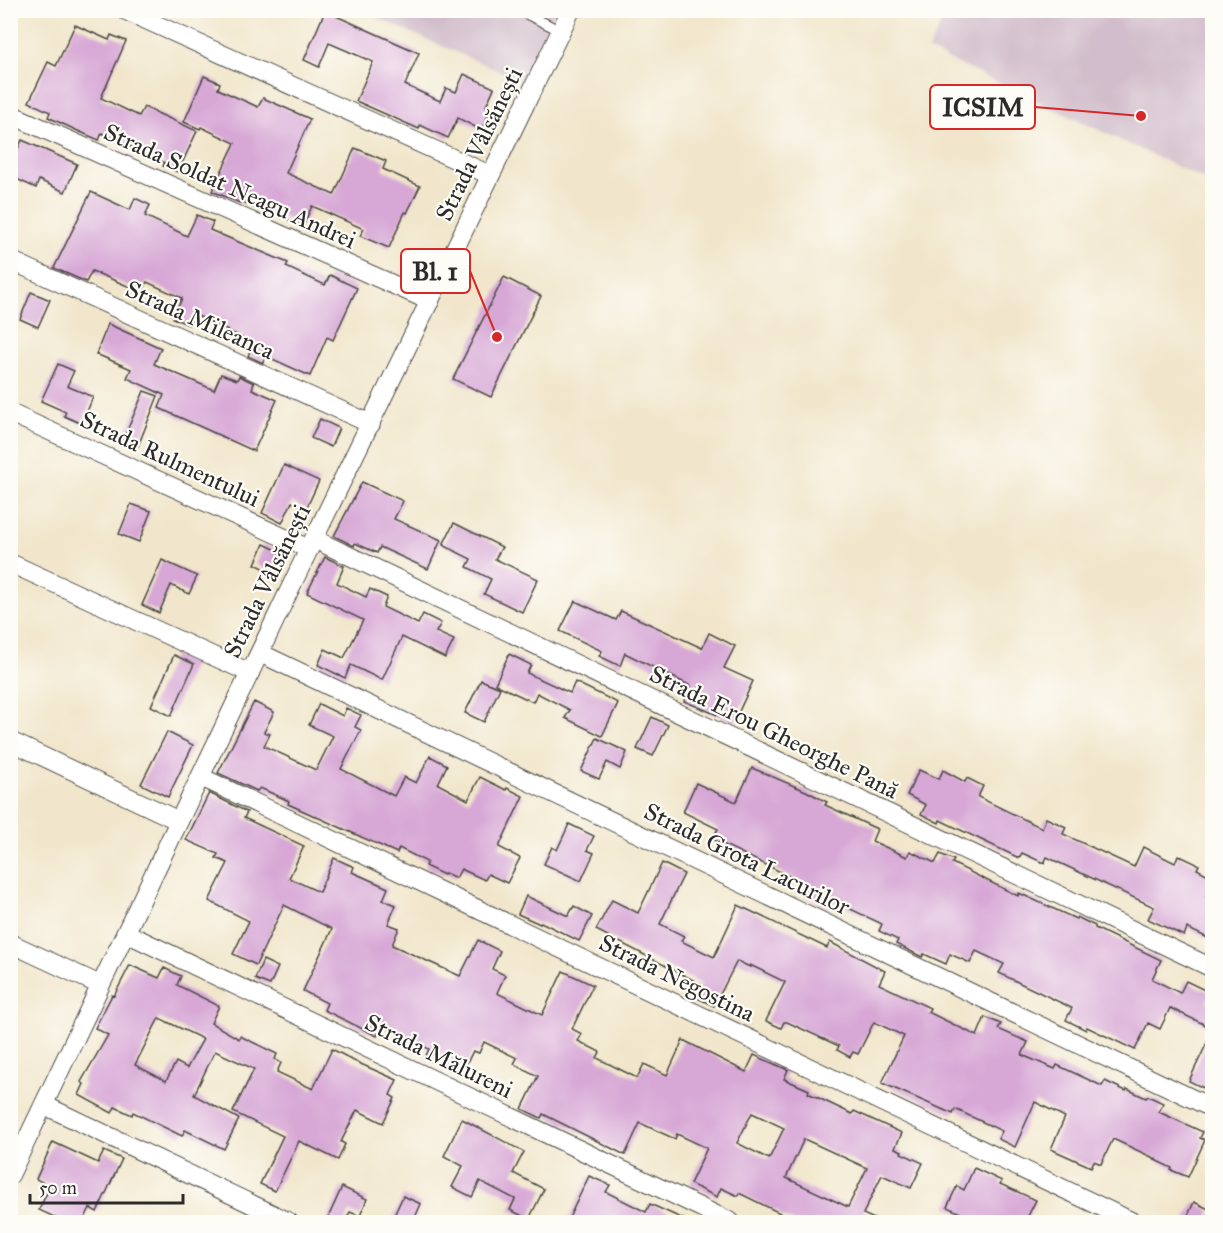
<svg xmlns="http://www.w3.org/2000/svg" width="1223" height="1233" viewBox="0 0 1223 1233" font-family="'IM FELL Great Primer',serif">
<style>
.industrial{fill:#d1bdcb}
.building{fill:#d7a7d6;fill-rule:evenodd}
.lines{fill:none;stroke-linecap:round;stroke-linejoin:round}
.service-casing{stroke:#494743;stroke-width:11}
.minor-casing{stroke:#494743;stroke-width:20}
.service{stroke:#fff;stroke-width:9}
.minor{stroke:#fff;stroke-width:18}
.labels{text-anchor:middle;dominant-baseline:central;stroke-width:4.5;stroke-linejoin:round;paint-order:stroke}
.street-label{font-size:24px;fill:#2b2b2b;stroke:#fdfcf7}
.leader{fill:none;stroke:#d62828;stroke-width:2}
.callout-dot{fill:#d62828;stroke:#fdfcf7;stroke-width:2}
.callout{fill:#fdfcf7;stroke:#d62828;stroke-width:2}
.callout-label{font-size:26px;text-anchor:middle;font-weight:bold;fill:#2b2b2b}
</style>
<rect width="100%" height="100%" fill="#fdfcf7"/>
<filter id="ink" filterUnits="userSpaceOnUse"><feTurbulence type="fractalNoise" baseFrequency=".0167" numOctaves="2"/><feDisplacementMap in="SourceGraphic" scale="12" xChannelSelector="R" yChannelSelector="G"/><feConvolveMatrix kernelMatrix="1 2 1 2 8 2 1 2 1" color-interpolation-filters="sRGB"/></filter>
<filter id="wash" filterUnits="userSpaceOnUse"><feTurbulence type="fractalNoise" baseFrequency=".008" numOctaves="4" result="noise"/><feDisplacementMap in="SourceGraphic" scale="24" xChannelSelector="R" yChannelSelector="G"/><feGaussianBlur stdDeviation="1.35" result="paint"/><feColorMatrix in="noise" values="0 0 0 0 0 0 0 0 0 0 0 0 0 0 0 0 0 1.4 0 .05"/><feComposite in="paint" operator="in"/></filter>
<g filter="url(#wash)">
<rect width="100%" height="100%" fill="#f1e6cb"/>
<g class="industrial">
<path d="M948,10L1212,11V183L928,50Z"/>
<path d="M362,11H555L520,80Z"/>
</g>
<g id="blocks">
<g class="building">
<path d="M325,11L419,53L405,85L440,101L446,88L456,92L464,74L494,88L486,106L491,109L481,130L458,118L448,138L420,125L419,129L356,101L373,62L329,43L319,67L304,60Z"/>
<path d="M75,25L109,40L111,35L126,41L101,98L139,116L144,107L197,131L178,172L163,166L165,163L102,133L99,140L78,131L48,117L50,112L29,102L48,62L56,66Z"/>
<path d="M204,76L220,83L218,89L258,107L263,98L310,119L286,173L334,195L355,148L386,161L383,169L420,186L407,213L405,212L389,248L360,236L364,229L312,206L303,226L261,207L260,210L241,201L240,203L212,191L235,143L201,127L200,129L184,122Z"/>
<path d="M22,140L77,164L65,192L39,180L36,188L10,176V166Z"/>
<path d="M91,192L130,210L135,198L150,205L145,216L187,236L197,215L213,222L210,230L288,263L286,267L325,285L330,275L357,288L333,340L327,337L310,376L266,356L263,363L248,356L253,343L194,314L189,325L173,318L182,298L147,282L142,292L92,271L86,282L54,268Z"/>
<path d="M504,277L541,296L491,397L453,379Z"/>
<path d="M31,292L50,300L38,327L20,319Z"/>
<path d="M108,324L161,348L154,364L214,390L221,374L237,380L239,376L254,383L252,389L277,400L254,451L159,408L164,395L127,378L131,369L96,354Z"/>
<path d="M58,364L74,371L67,386L93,397L82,424L64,416L66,412L41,401Z"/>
<path d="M144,391L158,396L138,446L123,440Z"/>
<path d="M320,419L339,428L331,447L311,438Z"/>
<path d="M284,465L319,481L306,509L292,502L282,523L262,513Z"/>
<path d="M362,482L403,501L394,519L441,540L428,569L380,547L377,553L355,543L354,546L334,536Z"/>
<path d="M131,504L151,511L139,542L119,534Z"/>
<path d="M454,523L502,547L495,559L538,579L522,612L484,594L491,579L467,567L471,559L443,545Z"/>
<path d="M264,544L283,553L274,573L255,564Z"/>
<path d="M325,557L344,566L337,583L366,597L370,589L387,597L383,607L418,624L423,614L441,623L436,632L454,640L445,658L402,637L382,680L351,665L345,678L318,665L325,649L344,658L363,620L307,593Z"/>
<path d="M162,560L197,576L189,594L171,585L159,613L142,605Z"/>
<path d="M575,601L616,620L621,611L702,648L709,633L735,646L724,668L753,681L734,722L684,701L691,686L625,653L620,666L599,656L602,651L560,631Z"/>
<path d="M509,654L531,665L527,673L570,693L575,682L618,703L602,736L565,718L570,710L537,693L533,702L495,684Z"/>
<path d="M174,655L194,664L171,716L151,706Z"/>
<path d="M481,680L500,688L484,722L465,713Z"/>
<path d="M254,702L274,712L264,732L270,734L264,746L316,770L333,736L309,725L319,704L343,716L346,708L361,715L355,727L361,730L341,769L394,796L404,777L416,783L430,756L447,765L438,784L468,800L480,777L506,790L507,788L523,796L499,847L520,858L507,883L488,874L485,880L461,869L456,878L445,873L444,875L425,866L427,862L399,848L397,853L288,804L289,801L260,788L257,791L218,773Z"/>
<path d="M652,717L668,725L653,756L637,749Z"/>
<path d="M167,732L193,745L168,797L141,784Z"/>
<path d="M597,738L627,752L620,769L607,762L599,779L581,771Z"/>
<path d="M752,768L806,791L827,802L825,805L877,829L872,841L907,857L910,851L935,863L940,854L954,860L952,863L1018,896L1019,893L1076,919L1077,917L1095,926V928L1161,960L1152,979L1180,993L1186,981L1211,993L1207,1001L1212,1003V1028L1170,1008L1160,1029L1148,1023L1135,1050L1087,1027L1086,1030L1066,1020L1072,1008L999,973L1004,964L976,951L970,963L950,954L946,964L924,954L922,957L896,944L898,940L879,931L882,924L832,900L829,907L804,895L808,885L712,839L718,829L683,812L696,783L736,802Z"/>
<path d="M919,770L939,779L943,770L965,782L967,778L983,786L978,797L1042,828L1046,818L1066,827L1063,834L1134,867L1143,847L1175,863L1178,855L1199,865L1197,869L1212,877V882L1206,897L1212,900V940L1187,928L1184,936L1148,919L1154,907L1047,857L1044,863L1022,853L1019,858L940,820L939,823L921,814L926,805L907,795Z"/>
<path d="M209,793L247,812L244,818L304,846L289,878L319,892L334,858L354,867L352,872L388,888L383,900L396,905L388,924L399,928L392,945L460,976L478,940L500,951L492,969L505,975L497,993L542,1015L563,971L593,985L572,1029L582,1034L578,1041L600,1052L597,1058L637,1078L644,1064L667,1075L683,1040L746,1072L754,1055L788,1070L784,1079L809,1090L808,1093L852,1114L854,1111L902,1133L895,1148L902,1151L901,1153L923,1163L911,1188L882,1175L863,1214L881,1222H794L779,1215L780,1213L739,1193L738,1196L721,1188L717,1197L690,1184L707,1148L677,1134L675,1139L640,1123L625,1155L543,1114L541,1118L522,1109L538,1076L514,1064L517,1058L484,1042L479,1053L473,1051L466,1065L464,1063L459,1073L425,1058L429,1049L382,1025L377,1036L324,1010L327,1003L303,991L332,929L284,905L256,965L233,954L249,921L209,901L228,863L216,858L218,854L186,840ZM752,1113L784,1128L769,1159L737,1143ZM804,1139L867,1168L848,1207L786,1178Z"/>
<path d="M569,824L594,836L587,850L594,853L581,881L544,864L552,847L557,850Z"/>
<path d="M662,863L684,874L660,924L684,936L681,941L714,957L738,905L827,948L830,942L885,971L879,984L930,1008L928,1012L977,1036L985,1017L1001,1024L998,1029L1028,1042L1022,1055L1055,1069L1057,1065L1102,1086L1105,1081L1126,1091L1127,1089L1146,1098L1148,1096L1163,1103L1159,1112L1203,1132L1200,1138L1205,1140L1188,1177L1171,1170L1172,1168L1155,1160L1156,1159L1113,1139L1101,1164L1094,1161L1091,1167L1051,1149L1065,1117L1035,1102L1015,1147L998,1139L1002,1131L955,1109L953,1114L882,1083L904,1036L874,1022L858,1054L853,1052L850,1057L837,1050L839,1046L787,1022H784L781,1028L766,1021L785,982L750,965V967L737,961L714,1006L695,997L701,984L596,930L612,900L638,913Z"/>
<path d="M526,896L568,916L574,906L592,916L579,941L541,922L540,924L518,914Z"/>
<path d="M263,960L278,967L270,985L255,979Z"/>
<path d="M130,965L159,978L164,968L181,976L177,985L219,1006L211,1023L239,1039L240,1036L277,1054L275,1059L281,1063L277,1072L313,1089L332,1049L347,1057V1058L397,1080L390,1095L395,1098L383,1123L357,1110L341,1142L345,1144L338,1160L299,1141L275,1191L260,1184L283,1136L233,1112L254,1069L215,1051L194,1095L239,1119L224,1149L185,1130L182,1136L133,1112L132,1115L115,1107L112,1113L79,1095L84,1084L81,1082L108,1035L95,1028L112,995L114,996ZM159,1018L203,1039L187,1068L176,1062L166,1081L135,1065Z"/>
<path d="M1212,1032V1092L1189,1081Z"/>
<path d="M462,1119L524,1152L513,1173L544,1189L529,1219L510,1210L515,1199L480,1181L472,1197L452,1187L463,1166L444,1156Z"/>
<path d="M53,1142L98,1163L104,1151L122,1159L97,1212L90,1208L83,1222H65L39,1210L50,1186L36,1179Z"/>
<path d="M974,1168L1002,1181L1000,1184L1036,1200L1025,1222H980L947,1207L957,1186L964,1190Z"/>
<path d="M589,1176L610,1185L606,1192L646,1212L650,1204L690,1222H567Z"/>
<path d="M342,1187L367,1199L360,1216L350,1212L345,1222H326Z"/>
<path d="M403,1196L421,1204L413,1222H391Z"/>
<path d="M1194,1202L1211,1210L1206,1222H1185Z"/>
</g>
</g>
</g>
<g filter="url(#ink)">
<use href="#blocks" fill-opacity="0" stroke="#494743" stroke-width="1.5"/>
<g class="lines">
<g class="service-casing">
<path id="service" d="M518,10L561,31"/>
</g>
<g class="minor-casing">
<g id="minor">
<path d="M124,10L490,175"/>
<path d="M10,114L430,301"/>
<path d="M10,260L371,424"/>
<path d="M10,413L309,549"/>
<path d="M314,539L1212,968"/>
<path d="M10,563L250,673"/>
<path d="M260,653L1212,1108"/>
<path d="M10,741L179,821"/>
<path d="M201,777L1133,1222"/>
<path d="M126,933L731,1222"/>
<path d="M10,943L100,985"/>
<path d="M44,1105L289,1222"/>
<path d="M10,1175L309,549L571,10"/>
</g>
</g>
<use href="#service" class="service"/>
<use href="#minor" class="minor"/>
</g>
</g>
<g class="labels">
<g class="street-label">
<text transform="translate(479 144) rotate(-64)">Strada Vâlsănești</text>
<text transform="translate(230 186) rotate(24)">Strada Soldat Neagu Andrei</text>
<text transform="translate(200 320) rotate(24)">Strada Mileanca</text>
<text transform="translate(170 459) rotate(25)">Strada Rulmentului</text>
<text transform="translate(267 581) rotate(-64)">Strada Vâlsănești</text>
<text transform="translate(774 732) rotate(26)">Strada Erou Gheorghe Pană</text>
<text transform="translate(747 859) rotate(26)">Strada Grota Lacurilor</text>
<text transform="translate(677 978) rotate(26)">Strada Negostina</text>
<text transform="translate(439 1056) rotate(26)">Strada Mălureni</text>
</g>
</g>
<path class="leader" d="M1141 116L1035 107M497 337L470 271"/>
<g class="callout-dot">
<circle cx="1141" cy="116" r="6"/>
<circle cx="497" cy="337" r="6"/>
</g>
<g class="callout">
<rect x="930" y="85" width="105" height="44" rx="6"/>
<rect x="401" y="249" width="69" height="44" rx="6"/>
</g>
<g class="callout-label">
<text x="983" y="116">ICSIM</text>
<text x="435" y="280">Bl. 1</text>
</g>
<rect width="1223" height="1233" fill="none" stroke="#fdfcf7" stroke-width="36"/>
<path d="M30 1194v9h153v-9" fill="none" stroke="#2b2b2b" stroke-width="3"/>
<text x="39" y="1194" font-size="18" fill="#2b2b2b" stroke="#fdfcf7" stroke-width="4.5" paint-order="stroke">50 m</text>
</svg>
